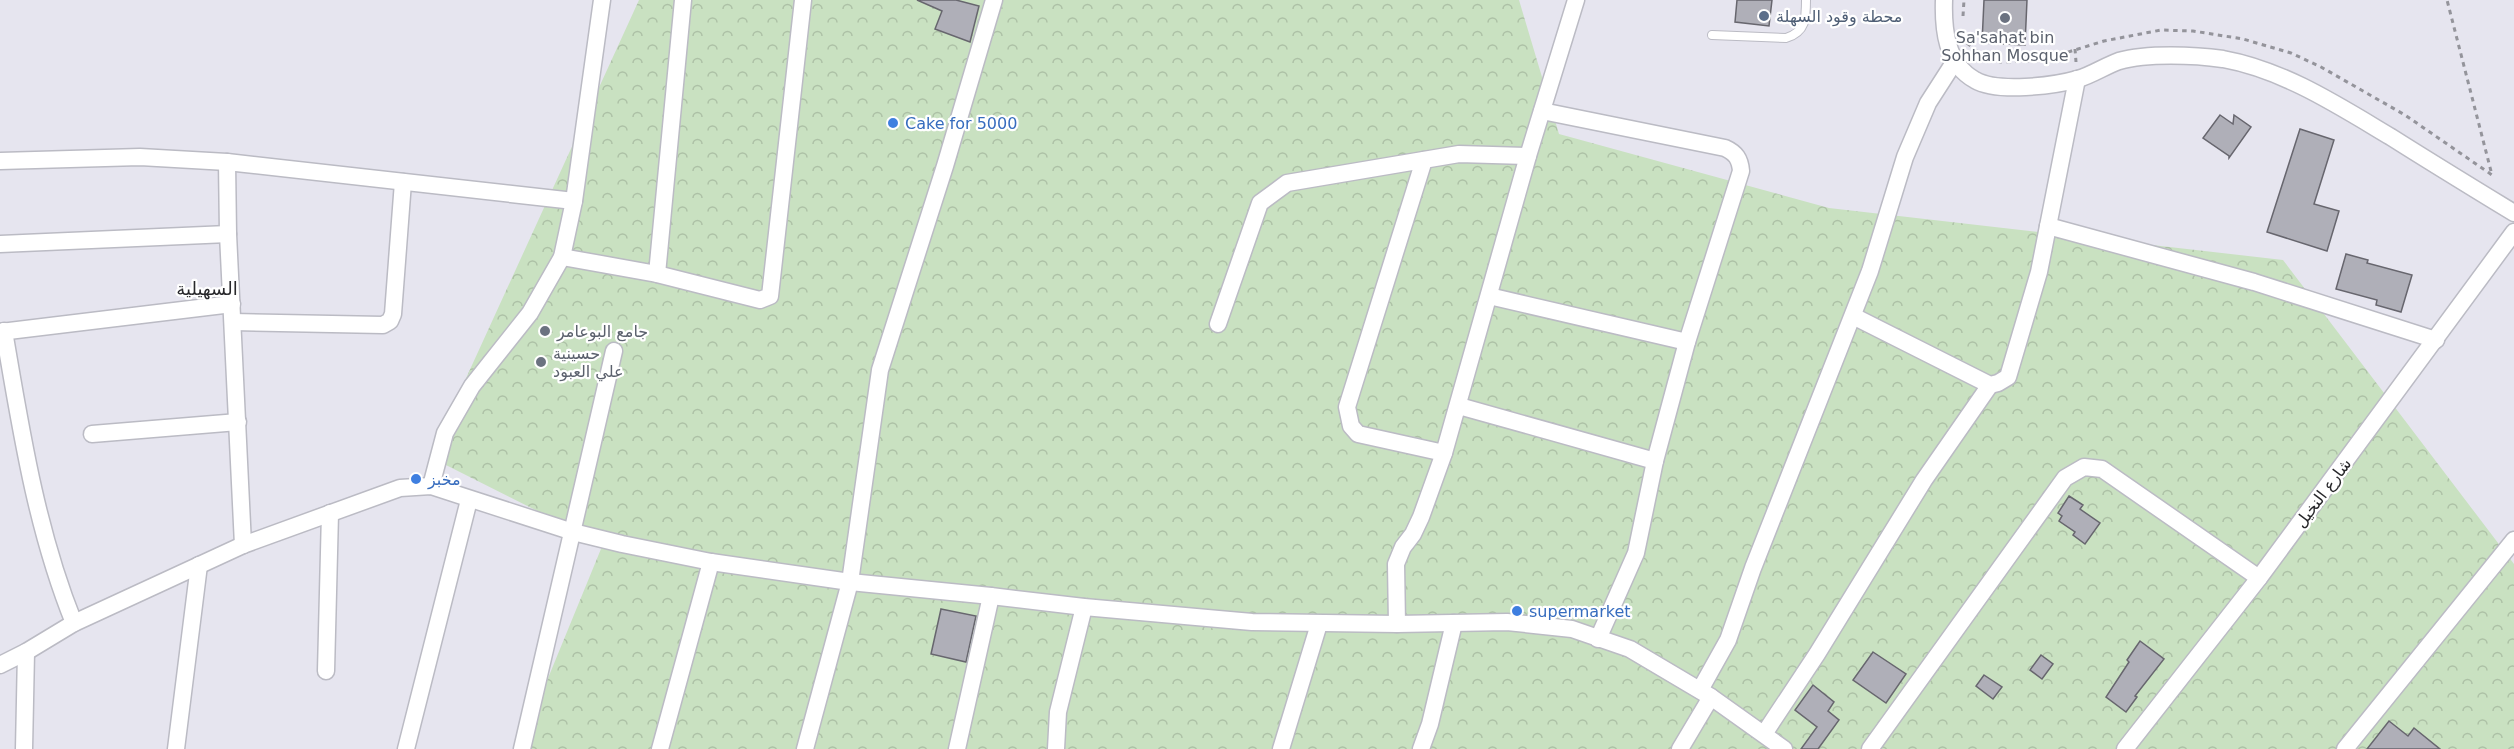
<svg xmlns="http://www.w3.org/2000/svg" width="2514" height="749" viewBox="0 0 2514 749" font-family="'DejaVu Sans',Cairo,sans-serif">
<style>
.forest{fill:url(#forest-crowns)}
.building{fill:#afafb8;stroke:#67666e;stroke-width:1.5}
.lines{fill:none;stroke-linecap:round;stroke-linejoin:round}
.lane-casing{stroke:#bbbbc4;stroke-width:10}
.street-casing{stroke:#bbbbc4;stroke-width:19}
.path{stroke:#94949b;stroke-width:3;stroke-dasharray:4.5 4.5;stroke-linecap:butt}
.lane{stroke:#fff;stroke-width:8}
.street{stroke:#fff;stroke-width:16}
.service-dot{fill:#5c6f8a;stroke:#fff;stroke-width:2}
.worship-dot{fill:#6b7280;stroke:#fff;stroke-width:2}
.shop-dot{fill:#3f7fe0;stroke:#fff;stroke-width:2}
.labels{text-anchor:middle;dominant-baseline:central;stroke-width:4.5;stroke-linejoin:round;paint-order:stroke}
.service-label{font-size:16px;fill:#4e5e75;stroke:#fff;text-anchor:start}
.worship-label{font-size:16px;fill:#5b616d;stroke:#fff;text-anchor:start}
.shop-label{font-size:16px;fill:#366cbe;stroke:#fff;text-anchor:start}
.street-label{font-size:16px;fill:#28282b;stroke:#fff}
.neighbourhood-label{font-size:18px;fill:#28282b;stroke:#fff}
</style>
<defs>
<pattern id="forest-crowns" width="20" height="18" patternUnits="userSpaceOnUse" patternTransform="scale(1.5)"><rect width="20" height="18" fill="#c9e1c1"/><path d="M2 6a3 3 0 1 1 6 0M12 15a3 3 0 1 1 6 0" fill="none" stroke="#adc1a6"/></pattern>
</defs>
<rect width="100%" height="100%" fill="#e6e5ef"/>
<path class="forest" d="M639,0H1519L1559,134L1829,208L2283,260L2514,564V749H519L603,544L430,457Z"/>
<g class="building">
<path d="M917,0H956L979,6L970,42L935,29L942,11Z"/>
<path d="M1737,0H1772L1769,26L1735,22Z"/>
<path d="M1984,0H2027L2025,45L1982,43Z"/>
<path d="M2220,115L2233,124L2234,115L2251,127L2229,158V156L2203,138Z"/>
<path d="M2300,129L2334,140L2314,204L2339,211L2327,251L2267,232Z"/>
<path d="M2346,254L2368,260L2367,263L2412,275L2401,312L2376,305L2377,300L2336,289Z"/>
<path d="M2069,496L2083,505L2080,509L2100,523L2085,544L2073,535L2075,532L2059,521L2062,516L2058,513Z"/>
<path d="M941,609L976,616L966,662L931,654Z"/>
<path d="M2140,641L2164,659L2135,696L2137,697L2126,712L2106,697L2129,662L2127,660Z"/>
<path d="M1873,652L1906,674L1886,703L1853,680Z"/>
<path d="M2041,655L2053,664L2042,679L2030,670Z"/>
<path d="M1984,675L2002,687L1993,699L1976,686Z"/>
<path d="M1813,685L1834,702L1828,711L1839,720L1818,749H1801L1817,727L1795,710Z"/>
<path d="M2389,721L2408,736L2414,728L2440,749H2367Z"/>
</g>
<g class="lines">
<g class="lane-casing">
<path id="lane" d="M1712,35L1786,38C1806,32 1806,18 1806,0"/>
</g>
<g class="street-casing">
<g id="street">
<path d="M1944,0C1943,29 1946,64 1975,80C1997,93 2053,86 2078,79C2092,75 2105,66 2119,61C2147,53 2195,55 2223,59C2284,70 2339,106 2391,137C2432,163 2473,188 2514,213"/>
<path d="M1542,111L1725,148C1736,153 1740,159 1741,171L1687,342L1655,461L1636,553L1598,639"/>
<path d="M1424,160L1347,407L1351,426L1358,434L1444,453"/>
<path d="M0,161L140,157L227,162L574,201"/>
<path d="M227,162L228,234L243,545"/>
<path d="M2048,226L2254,282L2436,340"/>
<path d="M0,244L228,234"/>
<path d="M562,257L657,274L760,300L770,296L803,0"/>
<path d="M657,274L683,0"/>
<path d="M1489,296L1687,342"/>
<path d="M1853,316L1990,385L1998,383L2008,377L2039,272L2077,79"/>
<path d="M233,322L383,325L390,321L393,314L403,182"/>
<path d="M1218,324L1260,203L1287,183L1459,154L1528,156"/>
<path d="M4,331C21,430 36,529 74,623"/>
<path d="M0,332L232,304"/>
<path d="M1459,406L1655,461"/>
<path d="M92,434L238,422"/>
<path d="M431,486L445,433L472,386L530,313L562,257L574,201L602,0"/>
<path d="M1397,624L1396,564L1403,547L1413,534L1421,517L1444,453L1528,156L1576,0"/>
<path d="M0,665L26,652L74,623L243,545L400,488L431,486L573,532L622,544L711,562L850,582L991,596L1084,607L1252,622L1397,624L1507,622L1572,629L1630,649L1711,697L1784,749"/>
<path d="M326,671L330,513"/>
<path d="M1700,690L1728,640L1753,568L1870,271L1905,157L1928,103L1955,61"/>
<path d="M1764,734L1817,654L1924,480L1990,385"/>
<path d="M24,749L26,652"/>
<path d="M176,749L199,565"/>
<path d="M406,749L469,500"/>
<path d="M522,749L614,351"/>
<path d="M660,749L711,562"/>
<path d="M805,749L850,582L880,370L945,166L994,0"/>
<path d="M957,749L991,596"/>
<path d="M1056,749L1058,712L1084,607"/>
<path d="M1281,749L1319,624"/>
<path d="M1421,749L1430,724L1454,623"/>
<path d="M1680,749L1711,697"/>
<path d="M1870,749L2065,478L2084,467L2102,469L2259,578"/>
<path d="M2125,749L2259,578L2514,232"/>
<path d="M2345,749L2514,540"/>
</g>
</g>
<g class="path">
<path d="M1963,16L1964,0"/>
<path d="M1967,43L1984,57L2000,62L2039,61L2104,41L2161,30L2193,31L2243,39L2291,53L2321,67L2405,115L2492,175L2447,0"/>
<path d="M2075,49L2076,62"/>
</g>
<use href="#lane" class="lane"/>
<use href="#street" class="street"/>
</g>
<circle class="service-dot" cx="1764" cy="16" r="6"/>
<g class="worship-dot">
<circle cx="2005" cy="18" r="6"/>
<circle cx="545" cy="331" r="6"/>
<circle cx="541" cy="362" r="6"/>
</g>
<g class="shop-dot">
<circle cx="893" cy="123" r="6"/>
<circle cx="416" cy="479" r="6"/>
<circle cx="1517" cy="611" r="6"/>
</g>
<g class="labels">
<g class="service-label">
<text x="1776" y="16">محطة وقود السهلة</text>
</g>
<g class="worship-label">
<text x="2005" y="37" text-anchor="middle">Sa'sahat bin<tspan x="2005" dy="18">Sohhan Mosque</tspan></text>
<text x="557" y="331">جامع البوعامر</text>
<text x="553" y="353">حسينية<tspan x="553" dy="18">علي العبود</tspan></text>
</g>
<g class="shop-label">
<text x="905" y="123">Cake for 5000</text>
<text x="428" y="479">مخبز</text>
<text x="1529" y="611">supermarket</text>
</g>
<g class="street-label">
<text transform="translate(2323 493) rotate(-53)">شارع النخيل</text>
</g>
<g class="neighbourhood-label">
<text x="207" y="288">السهيلية</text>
</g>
</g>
</svg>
